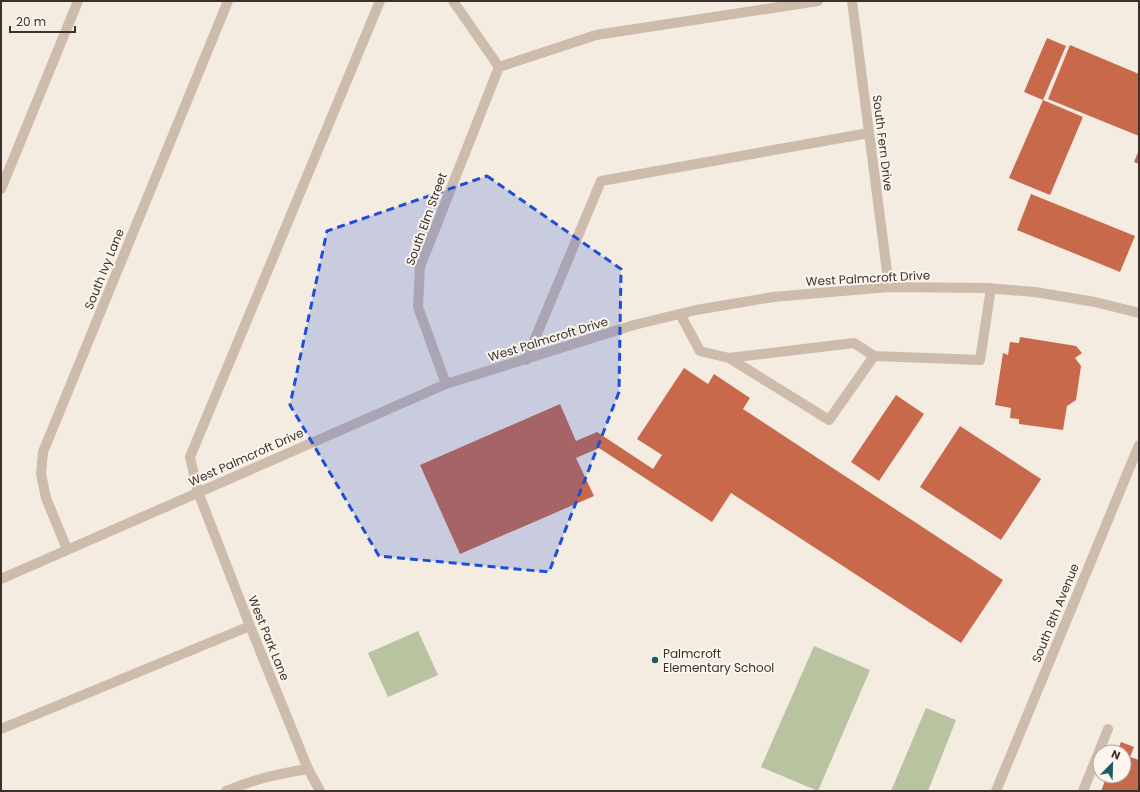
<svg xmlns="http://www.w3.org/2000/svg" width="1140" height="792" viewBox="0 0 1140 792" font-family="Poppins,sans-serif">
<style>
.green{fill:#b8c4a0}
.building{fill:#c8694b}
.lines{fill:none;stroke-linecap:round;stroke-linejoin:round}
.service{stroke:#cdbbac;stroke-width:10}
.minor{stroke:#cdbbac;stroke-width:10}
.tertiary{stroke:#cdbbac;stroke-width:10}
.marked{fill:#1d4ed8;fill-opacity:0.2;stroke:#1d4ed8;stroke-width:3;stroke-dasharray:8 5;stroke-linejoin:round}
.poi-dot{fill:#1f5a5e;stroke:#fbf5ee;stroke-width:1.5}
.labels{text-anchor:middle;dominant-baseline:central;stroke-width:4;stroke-linejoin:round;paint-order:stroke}
.street-label{font-size:12px;fill:#3b302b;stroke:#fbf5ee}
.poi-label{font-size:12px;fill:#3b302b;stroke:#fbf5ee;text-anchor:start}
</style>
<rect width="100%" height="100%" fill="#f4ebe1"/>
<g class="green">
<path d="M418,631L438,675L388,697L368,653Z"/>
<path d="M814,646L870,670L818,791L761,767Z"/>
<path d="M926,708L956,720L928,791H891Z"/>
</g>
<g class="building">
<path d="M1047,38L1066,46L1043,100L1083,117L1050,195L1009,178L1043,100L1024,92Z"/>
<path d="M1070,45L1139,74V136L1048,99Z"/>
<path d="M1139,150V164L1134,162Z"/>
<path d="M1031,194L1135,236L1120,272L1017,230Z"/>
<path d="M1020,337L1076,346L1082,353L1075,358L1081,366L1076,400L1067,406L1063,430L1019,424V419L1010,418L1011,408L995,405L1003,353L1008,355L1010,342L1019,343Z"/>
<path d="M684,368L708,384L714,374L750,398L743,409L1003,580L961,643L731,493L712,522L599,448L576,458L594,496L460,554L420,465L560,404L576,441L597,432L653,469L662,455L637,439Z"/>
<path d="M896,395L924,414L879,481L851,462Z"/>
<path d="M960,426L1041,479L1001,540L920,487Z"/>
<path d="M1121,742L1134,747L1130,757L1139,760V791H1101L1107,776H1124V752H1117Z"/>
</g>
<g class="lines">
<g class="service">
<path d="M1,189L78,1"/>
<path d="M680,314L700,351L729,358L854,343L874,356L980,360L991,288"/>
<path d="M729,358L829,420L874,356"/>
<path d="M526,360L601,181L869,133"/>
<path d="M198,492L190,457L380,1"/>
<path d="M1,729L250,626"/>
<path d="M1083,791L1108,729"/>
</g>
<g class="minor">
<path d="M453,1L499,67"/>
<path d="M852,1L889,287"/>
<path d="M499,67L596,35L818,1"/>
<path d="M446,384L418,307L420,267L499,67"/>
<path d="M198,492L250,626L308,769L320,791"/>
<path d="M67,549L46,498L41,474L43,452L228,1"/>
<path d="M226,791C255,779 277,774 308,769"/>
</g>
<g class="tertiary">
<path d="M1,579L446,384L634,325L696,310L773,297L889,287L985,288L1035,292L1095,302L1139,313"/>
<path d="M996,791L1139,445"/>
</g>
</g>
<path class="marked" d="M487,176L621,269L619,392L549,572L379,556L290,405L327,231Z"/>
<circle class="poi-dot" cx="655" cy="660" r="4"/>
<g class="labels">
<g class="street-label">
<text transform="translate(883 143) rotate(83)">South Fern Drive</text>
<text transform="translate(426 219) rotate(-70)">South Elm Street</text>
<text transform="translate(104 269) rotate(-68)">South Ivy Lane</text>
<text transform="translate(868 278) rotate(-3)">West Palmcroft Drive</text>
<text transform="translate(548 339) rotate(-17)">West Palmcroft Drive</text>
<text transform="translate(246 457) rotate(-24)">West Palmcroft Drive</text>
<text transform="translate(1055 613) rotate(-68)">South 8th Avenue</text>
<text transform="translate(269 638) rotate(68)">West Park Lane</text>
</g>
<g class="poi-label">
<text x="663" y="653">Palmcroft<tspan x="663" dy="14">Elementary School</tspan></text>
</g>
</g>
<rect width="1140" height="792" fill="none" stroke="#3b302b" stroke-width="4"/>
<g transform="translate(1112 764) rotate(23)"><circle r="19" fill="#fbf5ee" stroke="#aea6a0"/>
<path d="M0-3L7 15L0 10L-7 15Z" fill="#1f5a5e"/>
<text y="-6" font-size="11" font-weight="bold" text-anchor="middle" fill="#3b302b">N</text>
</g>
<path d="M10 26v6h65v-6" fill="none" stroke="#3b302b" stroke-width="2"/>
<text x="16" y="26" font-size="12" fill="#3b302b" stroke="#fbf5ee" stroke-width="3" paint-order="stroke">20 m</text>
</svg>
